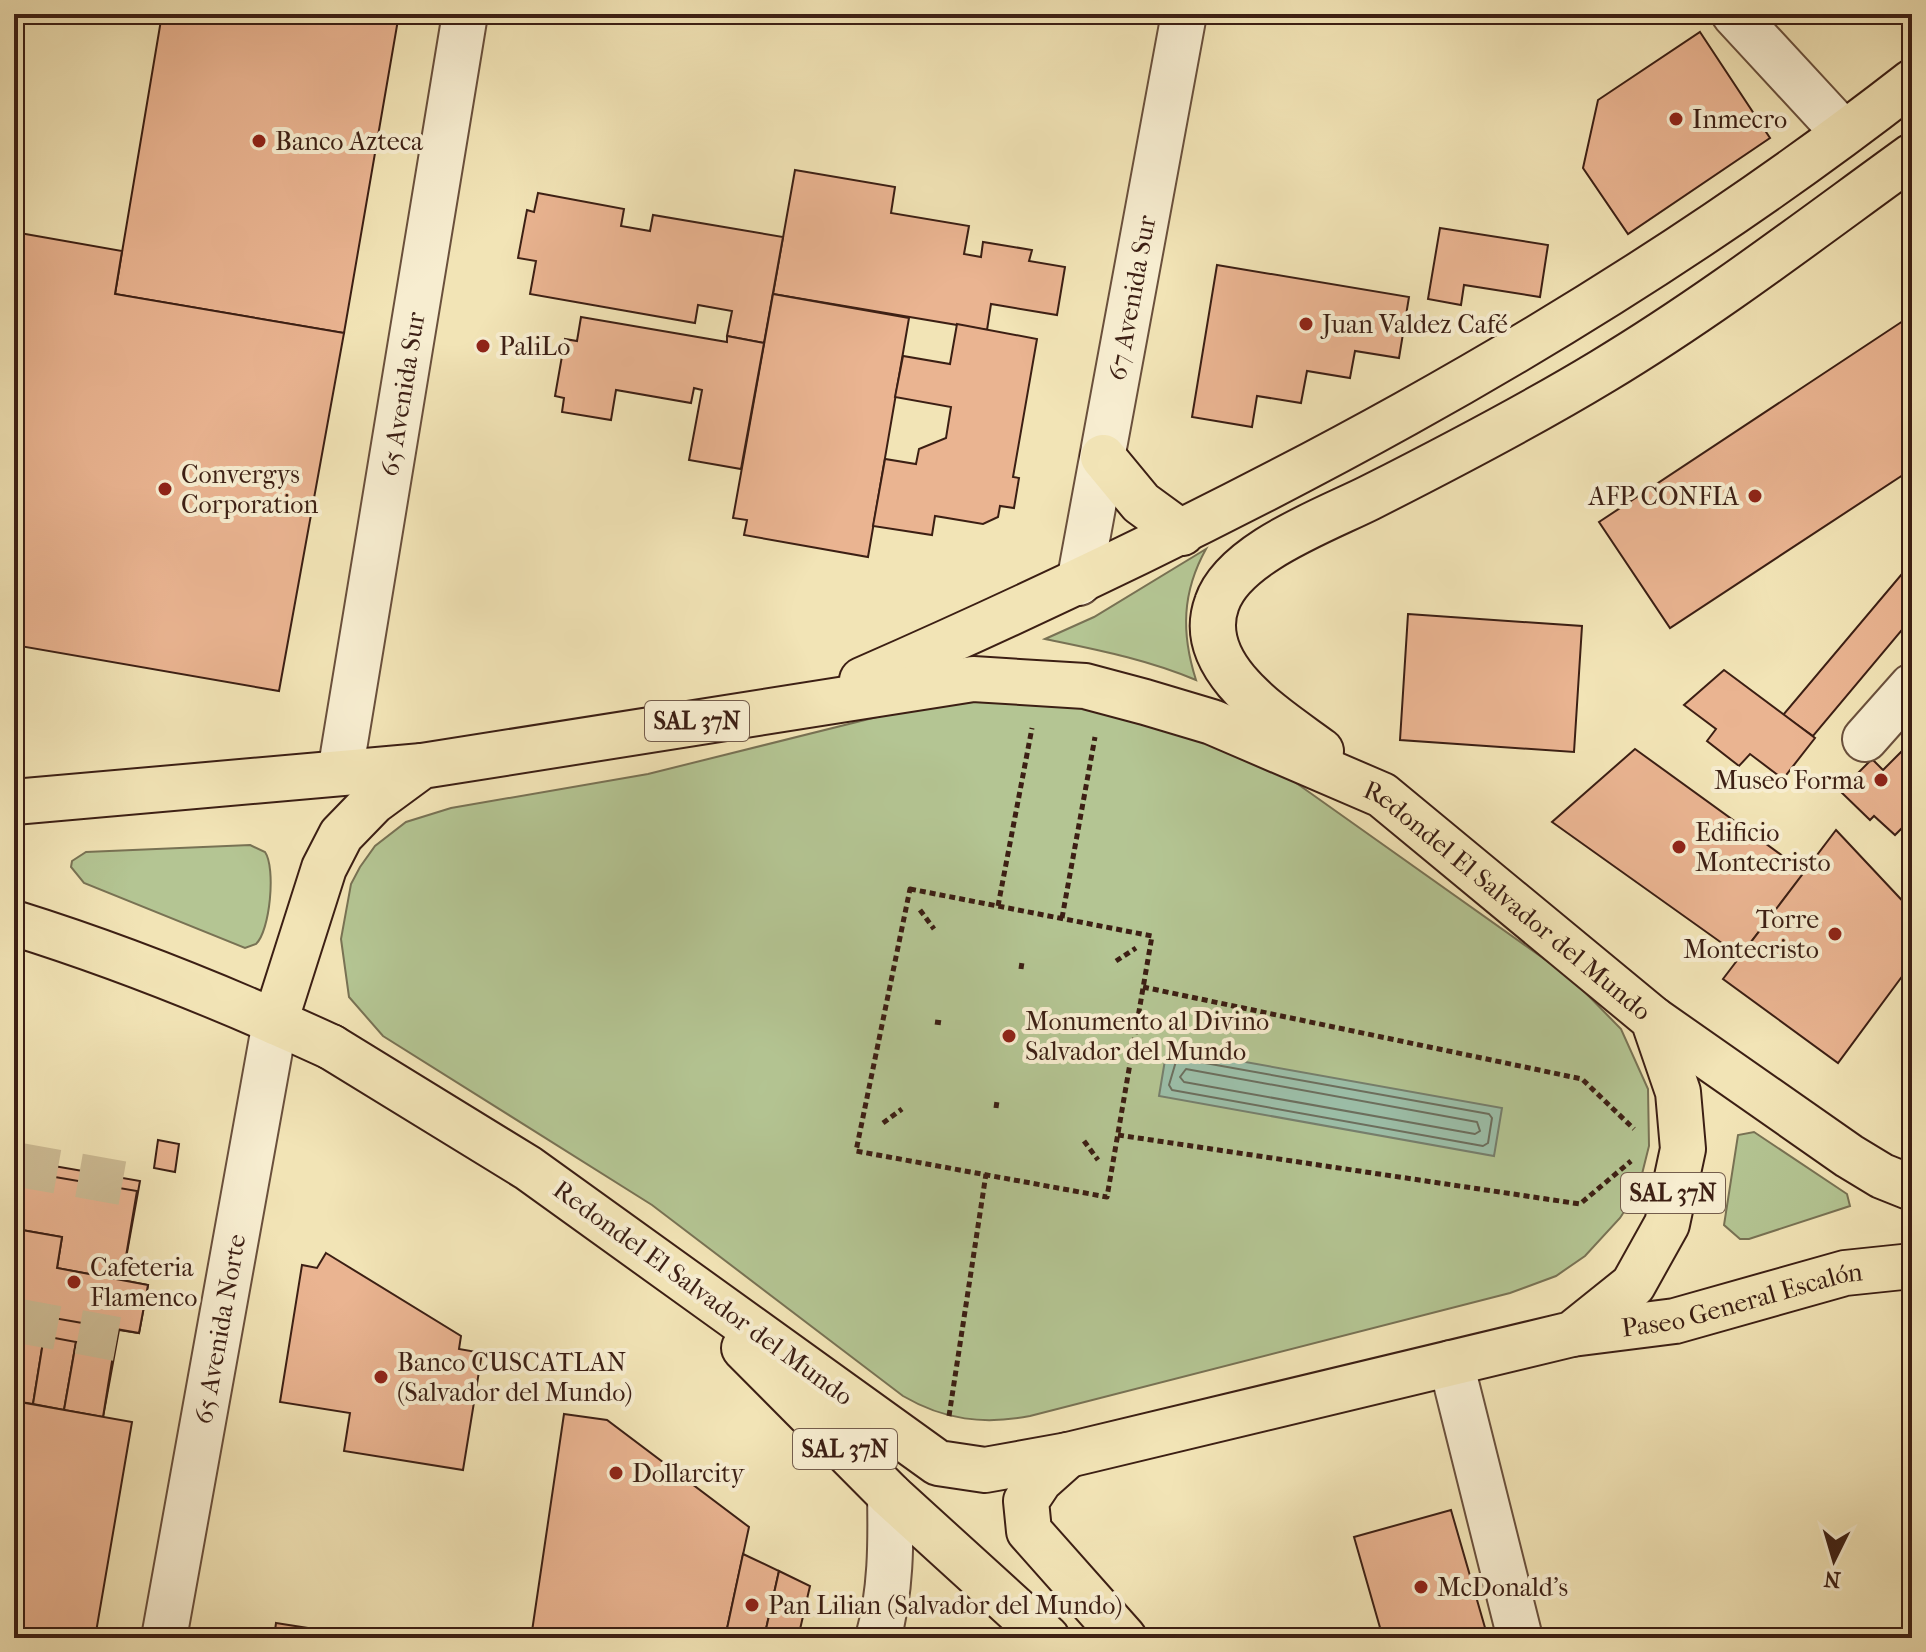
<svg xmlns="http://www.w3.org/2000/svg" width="1926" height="1652" viewBox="0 0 1926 1652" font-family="'IM FELL French Canon',serif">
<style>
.green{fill:#b4c593;stroke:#787254;stroke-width:2}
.water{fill:#9cbfa9;stroke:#767f6d;stroke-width:2}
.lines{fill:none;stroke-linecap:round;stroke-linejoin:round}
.shore{stroke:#6c6f5e;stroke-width:2}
.building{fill:#eab491;stroke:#3c1f14;stroke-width:2}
.minor-tunnel{stroke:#cebd96;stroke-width:44;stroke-dasharray:44 22;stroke-linecap:butt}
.minor-casing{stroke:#6a503c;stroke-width:48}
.major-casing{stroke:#3c1f14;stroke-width:48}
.highway-casing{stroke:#3c1f14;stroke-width:48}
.path{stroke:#3c1f14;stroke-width:5;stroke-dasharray:6 4;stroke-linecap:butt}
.minor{stroke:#f7edd0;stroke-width:44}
.major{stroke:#f2e4b6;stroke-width:44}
.highway{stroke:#f2e4b6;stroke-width:44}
.poi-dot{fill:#8f2418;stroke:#f7edd0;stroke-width:3}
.labels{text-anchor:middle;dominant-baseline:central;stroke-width:8;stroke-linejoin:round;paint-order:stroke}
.shield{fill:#f7edd0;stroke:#745d4c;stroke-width:2}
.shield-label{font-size:24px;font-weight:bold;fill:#3c1f14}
.poi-label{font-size:26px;fill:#3c1f14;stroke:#f7edd0;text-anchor:start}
.street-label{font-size:26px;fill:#3c1f14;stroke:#f7edd0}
</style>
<rect width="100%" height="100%" fill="#f2e4b6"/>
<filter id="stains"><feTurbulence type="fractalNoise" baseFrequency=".0025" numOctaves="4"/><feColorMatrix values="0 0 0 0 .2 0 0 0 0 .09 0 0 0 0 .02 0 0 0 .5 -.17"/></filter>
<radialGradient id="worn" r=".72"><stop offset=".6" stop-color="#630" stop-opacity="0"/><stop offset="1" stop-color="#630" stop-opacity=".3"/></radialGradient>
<g class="green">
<path d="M1206,549C1182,592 1181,633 1196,680C1146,659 1098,650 1045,639L1094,617Z"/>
<path d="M1025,696L1178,723L1292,780L1571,978L1621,1029L1648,1089L1649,1146L1638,1190L1620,1218L1585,1256L1556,1276L1510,1293L1030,1416C984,1425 944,1420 903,1396L652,1205L383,1036L349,997L341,939L351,884L360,867L375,846L406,822L451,808L648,774L937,702Z"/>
<path d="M250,845L265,852C276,868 270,931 256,944L245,948L84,883L71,867L72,861L86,852Z"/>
<path d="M1754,1132L1847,1194L1850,1206L1749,1239H1740L1724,1225L1738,1135Z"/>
</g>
<path class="water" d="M1167,1048L1502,1108L1494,1156L1159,1096Z"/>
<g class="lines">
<g class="shore">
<path d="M1177,1058L1489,1114L1492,1118L1488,1143L1483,1146L1172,1090L1169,1085Z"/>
<path d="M1186,1069L1477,1122L1480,1131L1475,1134L1184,1082L1180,1077Z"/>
</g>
</g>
<g class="building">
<path d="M162,14H399L344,333L115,294Z"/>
<path d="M1700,32L1770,138L1628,234L1583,168L1598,100Z"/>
<path d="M795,170L895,187L891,213L969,226L964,254L981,257L983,242L1032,250L1029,261L1065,267L1057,315L991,304L987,330L773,294Z"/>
<path d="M538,193L624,209L621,226L650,231L653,215L783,237L764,343L727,336L732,311L698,305L695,323L530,294L536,261L518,258L527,210L534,212Z"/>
<path d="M1440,228L1548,245L1540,297L1464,285L1461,305L1428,299Z"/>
<path d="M14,232L122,251L115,294L344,333L279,691L14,645Z"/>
<path d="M1217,265L1409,297L1399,358L1355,351L1350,378L1307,371L1301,403L1257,396L1252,427L1192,417Z"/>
<path d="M773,294L909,318L868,557L744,535L747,520L733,518Z"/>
<path d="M1912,315V469L1670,628L1599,522Z"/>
<path d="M581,317L727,342V336L764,343L741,469L689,460L702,390L694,388L691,403L616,390L611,420L562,412L564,398L555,396L565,339L577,341Z"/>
<path d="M957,324L1037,339L1013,477L1019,478L1014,508L1000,506L998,517L983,524L935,516L932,535L873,526L885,459L916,464L919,449L946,438L951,407L895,397L903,356L950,364Z"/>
<path d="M1912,562V618L1813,736L1783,715Z"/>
<path d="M1408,614L1582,626L1574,752L1400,740Z"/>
<path d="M1724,670L1815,738L1783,779L1750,754L1739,766L1707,741L1716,729L1684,705Z"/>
<path d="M1912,741V818L1895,835L1874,816L1870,820L1840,791L1872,759L1883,770Z"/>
<path d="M1635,749L1805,872L1740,956L1552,822Z"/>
<path d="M1836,830L1912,911V963L1838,1063L1723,979Z"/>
<path d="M158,1140L179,1144L175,1172L154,1168Z"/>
<path d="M14,1159L140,1181L122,1280L148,1285L139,1333L119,1330L103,1417L14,1401Z"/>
<path d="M14,1170L137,1191L122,1280L57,1268L62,1237L16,1229L14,1238Z"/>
<path d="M16,1229L62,1237L57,1268L148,1285L139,1333L14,1311Z"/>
<path d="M326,1253L461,1336L459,1349L482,1353L463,1470L344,1451L350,1413L280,1402L302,1265L317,1268Z"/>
<path d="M14,1331L44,1336L33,1404L14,1401Z"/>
<path d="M44,1336L76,1342L64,1410L33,1404Z"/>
<path d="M76,1342L114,1349L103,1417L64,1410Z"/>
<path d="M14,1401L132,1422L95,1638H14Z"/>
<path d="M564,1414L607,1420L749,1527L725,1638H531Z"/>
<path d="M1451,1510L1488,1638H1383L1354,1537Z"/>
<path d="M743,1554L779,1571L764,1638H725Z"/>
<path d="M779,1571L810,1586L798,1638H764Z"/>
<path d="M276,1623L372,1638H274Z"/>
</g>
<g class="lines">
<g class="minor-tunnel">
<path d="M14,1164L139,1186"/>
<path d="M14,1320L117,1339"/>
</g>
<g class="minor-casing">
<g id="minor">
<path d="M1734,14L1843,132"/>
<path id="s1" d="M1079,583L1184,14"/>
<path d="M1865,739L1912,686"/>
<path id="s2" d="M340,773L465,14"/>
<path d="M1451,1363L1520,1638"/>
<path id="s3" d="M164,1638L275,1022"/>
<path d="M878,1638C891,1592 891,1543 890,1495"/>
</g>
</g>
<g class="major-casing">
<g id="major">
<path d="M14,802L422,766"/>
<path d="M14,923C123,957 227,999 331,1047"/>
<path d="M1653,1019L1849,1156L1882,1176L1912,1188"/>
<path id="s4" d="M1572,1334L1675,1321L1845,1273L1912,1266"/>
</g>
</g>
<g class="highway-casing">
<g id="highway">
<path d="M1103,457L1141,503L1182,533"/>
<path d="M862,680C1231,518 1593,331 1912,82"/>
<path d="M1321,751C1278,719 1193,668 1217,603C1234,553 1325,520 1369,498C1448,458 1527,417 1603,371C1711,306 1811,229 1912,156"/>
<path id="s5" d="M275,1022L324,868L341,835L373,802L422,766L973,679L1085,686L1145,702L1212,722L1382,795L1653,1019L1678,1092L1683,1149L1667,1224L1633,1285L1572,1334L1068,1455L985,1470L938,1463L528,1168L331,1047"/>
<path d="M744,1348L890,1495L1047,1638"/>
<path d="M1068,1455L1040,1480L1026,1501L1029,1531L1124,1638"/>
</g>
</g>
<g class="path">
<path d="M910,889L1152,936L1107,1197L856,1151Z"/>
<path d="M998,906L1032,728"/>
<path d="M920,910L934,929"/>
<path d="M1062,918L1095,737"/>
<path d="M1116,961L1136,948"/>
<path d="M1021,969L1022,962"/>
<path d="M1143,987L1582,1079L1634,1129"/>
<path d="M935,1022L942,1023"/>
<path d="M1076,1047L1084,1048"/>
<path d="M996,1108L997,1101"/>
<path d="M883,1123L902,1109"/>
<path d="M1118,1135L1580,1204L1631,1161"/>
<path d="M1084,1141L1098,1160"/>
<path d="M949,1416L986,1174"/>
</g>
<use href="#minor" class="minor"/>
<use href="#major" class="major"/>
<use href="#highway" class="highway"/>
</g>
<g class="poi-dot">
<circle cx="1676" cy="119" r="8"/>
<circle cx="259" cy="141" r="8"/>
<circle cx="1306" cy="324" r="8"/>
<circle cx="483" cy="346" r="8"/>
<circle cx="165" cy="489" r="8"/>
<circle cx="1755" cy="496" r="8"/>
<circle cx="1881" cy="780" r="8"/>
<circle cx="1679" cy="847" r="8"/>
<circle cx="1835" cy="934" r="8"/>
<circle cx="1009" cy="1036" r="8"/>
<circle cx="74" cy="1282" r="8"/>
<circle cx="381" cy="1377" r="8"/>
<circle cx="616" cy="1473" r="8"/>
<circle cx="1421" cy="1587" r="8"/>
<circle cx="752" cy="1605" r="8"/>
</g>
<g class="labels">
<g class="shield">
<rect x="645" y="701" width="104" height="40" rx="6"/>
<rect x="1621" y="1173" width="104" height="40" rx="6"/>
<rect x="793" y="1429" width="104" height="40" rx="6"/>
</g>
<g class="shield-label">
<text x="697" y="721">SAL 37N</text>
<text x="1673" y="1193">SAL 37N</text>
<text x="845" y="1449">SAL 37N</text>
</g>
<g class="poi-label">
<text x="1692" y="119">Inmecro</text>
<text x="275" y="141">Banco Azteca</text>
<text x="1322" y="324">Juan Valdez Café</text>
<text x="499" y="346">PaliLo</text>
<text x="181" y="474">Convergys<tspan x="181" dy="30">Corporation</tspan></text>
<text x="1739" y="496" text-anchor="end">AFP CONFIA</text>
<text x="1865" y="780" text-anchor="end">Museo Forma</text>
<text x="1695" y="832">Edificio<tspan x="1695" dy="30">Montecristo</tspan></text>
<text x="1819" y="919" text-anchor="end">Torre<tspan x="1819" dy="30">Montecristo</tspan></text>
<text x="1025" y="1021">Monumento al Divino<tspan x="1025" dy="30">Salvador del Mundo</tspan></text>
<text x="90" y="1267">Cafeteria<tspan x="90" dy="30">Flamenco</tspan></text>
<text x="397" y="1362">Banco CUSCATLAN<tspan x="397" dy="30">(Salvador del Mundo)</tspan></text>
<text x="632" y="1473">Dollarcity</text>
<text x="1437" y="1587">McDonald's</text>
<text x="768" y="1605">Pan Lilian (Salvador del Mundo)</text>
</g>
<g class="street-label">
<text stroke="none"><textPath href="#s1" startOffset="290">67 Avenida Sur</textPath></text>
<text stroke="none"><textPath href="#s2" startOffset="384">65 Avenida Sur</textPath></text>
<text stroke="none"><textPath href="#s5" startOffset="1456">Redondel El Salvador del Mundo</textPath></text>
<text transform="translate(703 1293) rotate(36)">Redondel El Salvador del Mundo</text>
<text stroke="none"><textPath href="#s4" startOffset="174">Paseo General Escalón</textPath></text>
<text stroke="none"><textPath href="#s3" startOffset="314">65 Avenida Norte</textPath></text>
</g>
</g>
<rect width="1926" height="1652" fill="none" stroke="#f2e4b6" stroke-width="48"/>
<rect x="16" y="16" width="1894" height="1620" fill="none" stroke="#3c1f14" stroke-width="4"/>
<rect x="24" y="24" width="1878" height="1604" fill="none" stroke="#3c1f14" stroke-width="2"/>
<g transform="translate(1834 1560) rotate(185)" stroke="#f7edd0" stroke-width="6" paint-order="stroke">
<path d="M0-6L14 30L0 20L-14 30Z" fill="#3c1f14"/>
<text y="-12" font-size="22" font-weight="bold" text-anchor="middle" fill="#3c1f14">N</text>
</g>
<rect width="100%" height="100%" filter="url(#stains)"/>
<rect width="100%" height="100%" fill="url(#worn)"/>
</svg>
